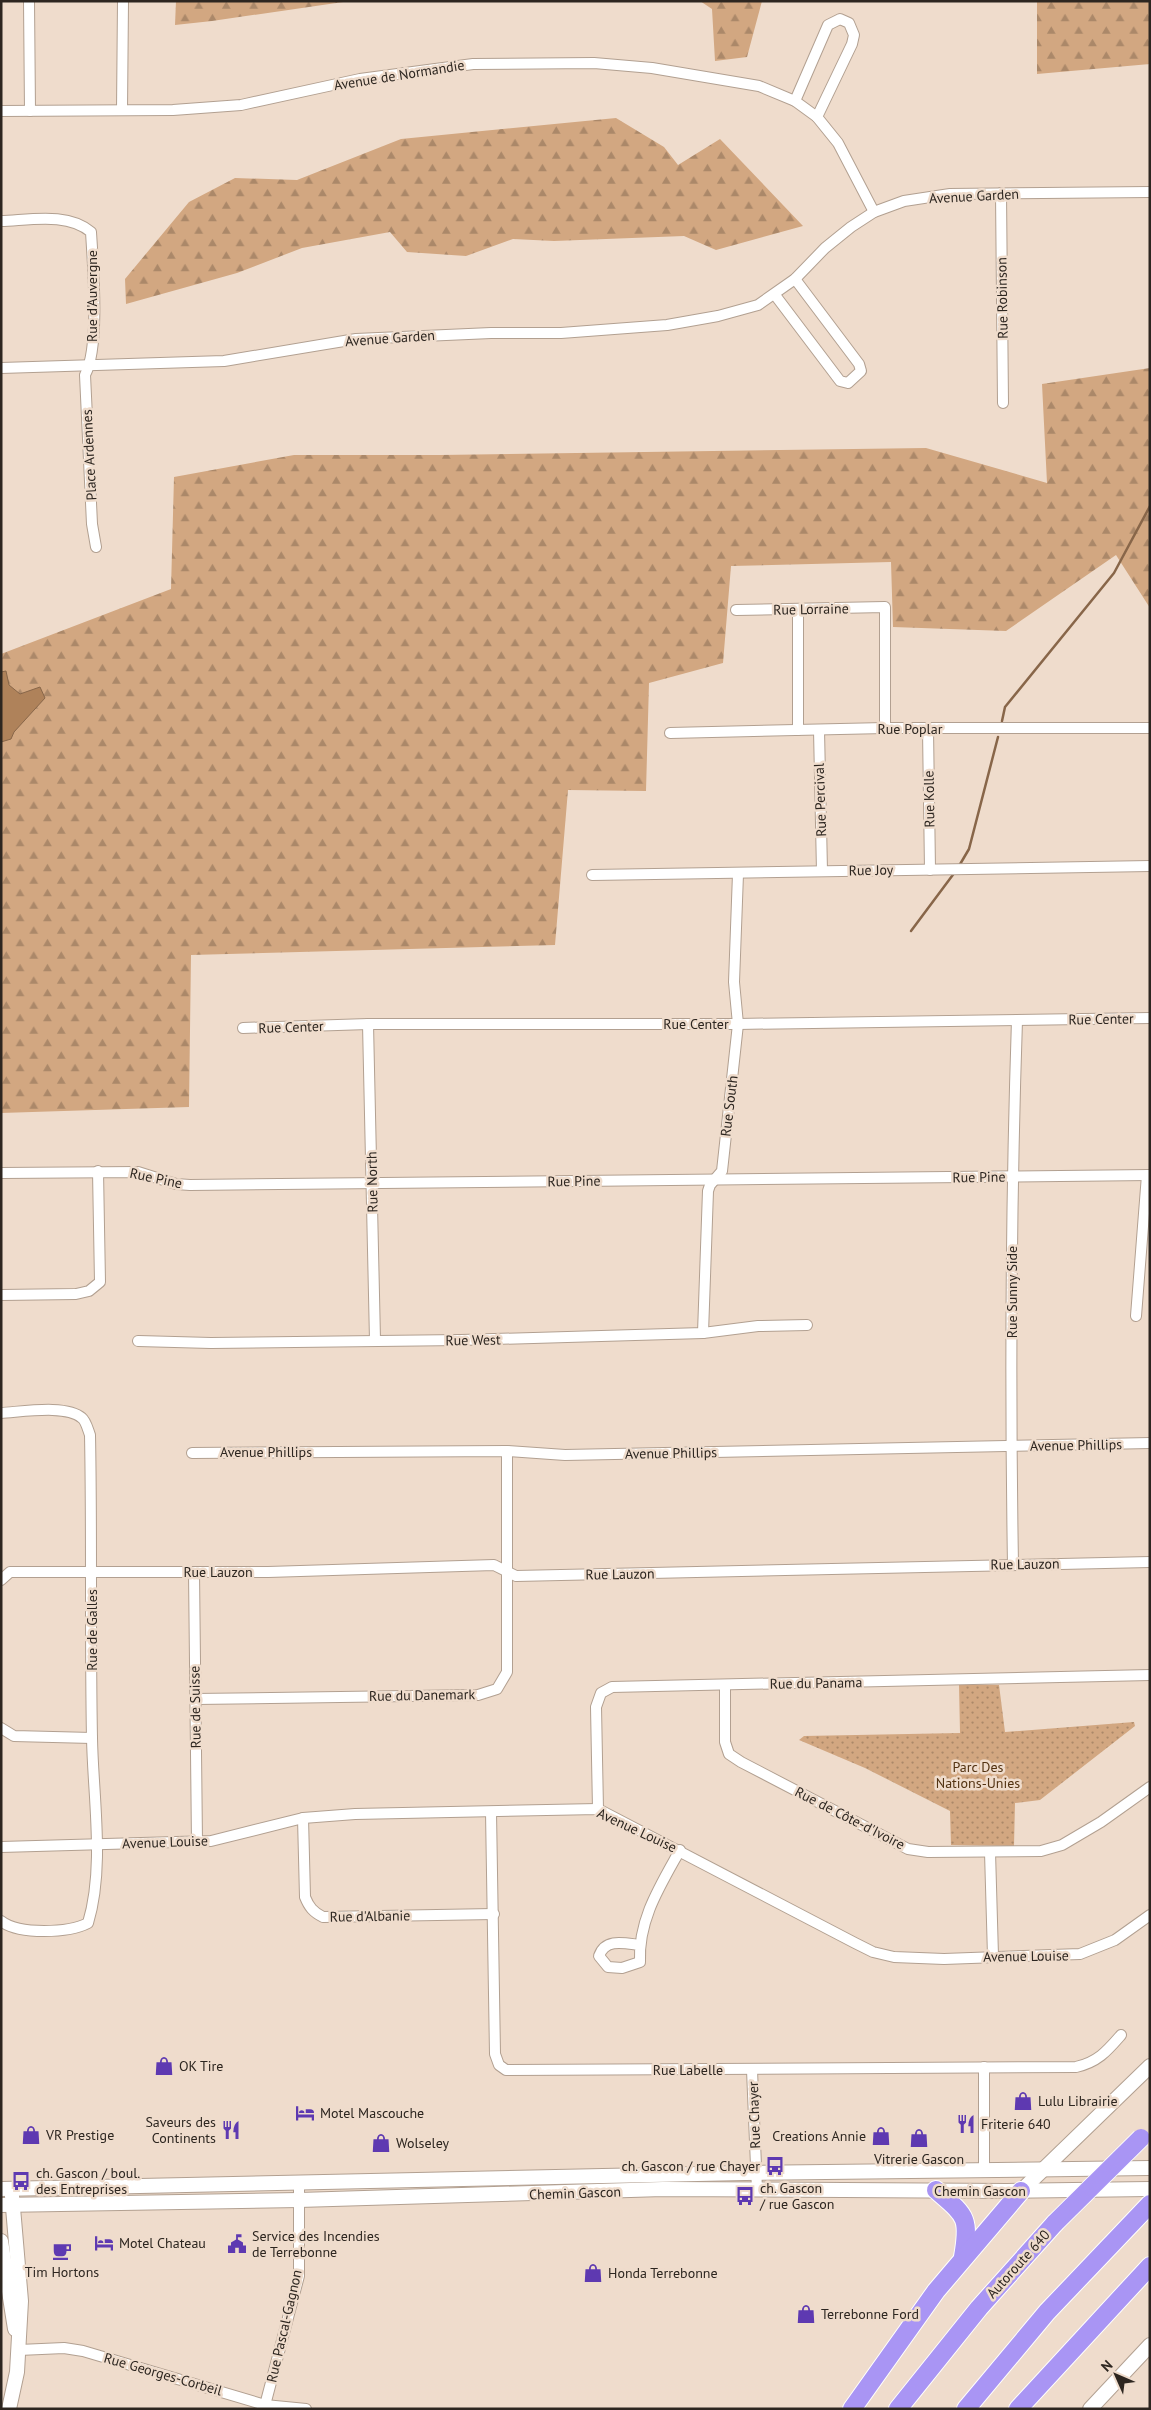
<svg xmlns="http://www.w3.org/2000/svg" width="1151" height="2410" viewBox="0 0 1151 2410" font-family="'PT Sans',sans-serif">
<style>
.green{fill:url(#green-dots)}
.forest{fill:url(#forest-firs)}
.water{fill:#af825a;stroke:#886649}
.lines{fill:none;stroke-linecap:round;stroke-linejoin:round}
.stream{stroke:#886649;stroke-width:2.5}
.street-casing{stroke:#b2a091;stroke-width:12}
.secondary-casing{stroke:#b2a091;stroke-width:16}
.highway-casing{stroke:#fff;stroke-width:20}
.street{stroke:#fff;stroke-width:10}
.secondary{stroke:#fff;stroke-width:14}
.highway{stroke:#a995f4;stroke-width:18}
.highway-bridge-casing{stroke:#fff;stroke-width:20;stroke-linecap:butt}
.highway-bridge{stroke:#a995f4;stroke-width:18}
.labels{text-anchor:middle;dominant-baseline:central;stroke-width:5;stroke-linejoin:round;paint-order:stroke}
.street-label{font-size:14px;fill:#2d2620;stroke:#efdccc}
.park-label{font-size:14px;fill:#523211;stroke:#efdccc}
.poi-label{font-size:14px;fill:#2d2620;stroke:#efdccc;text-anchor:start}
</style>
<defs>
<pattern id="green-dots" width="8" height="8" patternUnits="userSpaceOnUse" patternTransform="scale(1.25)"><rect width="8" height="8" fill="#d2a781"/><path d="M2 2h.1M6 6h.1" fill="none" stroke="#ab8869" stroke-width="1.8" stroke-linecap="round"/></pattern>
<pattern id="forest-firs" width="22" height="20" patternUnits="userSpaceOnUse" patternTransform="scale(1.25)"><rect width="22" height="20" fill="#d2a781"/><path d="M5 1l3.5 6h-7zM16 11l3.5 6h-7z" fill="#ab8869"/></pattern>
</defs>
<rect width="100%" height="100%" fill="#efdccc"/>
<path class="green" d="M959,1685H999L1005,1732L1134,1722L1135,1726L1040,1800L1015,1803L1014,1846L951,1845L950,1811L865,1768L799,1740L804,1736L960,1733Z"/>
<g class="forest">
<path d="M176,1H350L212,21L175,25Z"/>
<path d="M700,1H762L747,57L715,61L712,9Z"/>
<path d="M1037,1H1150V64L1037,74Z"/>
<path d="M616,118L664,147L678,165L720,139L803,226L716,250L684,236L554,241L513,239L466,256L407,252L390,232L302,248L237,273L126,304L125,279L189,202L235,178L297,180L401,139Z"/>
<path d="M1150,368V608L1116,555L1006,631L893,627L891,562L731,566L723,663L649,683L646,791L568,790L555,945L191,955L189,1107L1,1113V654L171,589L174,477L294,455H440L926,448L1047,483L1042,384Z"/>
</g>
<path class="water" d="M6,671L9,685L20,694L40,687L45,698L14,732L11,739L1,742V672Z"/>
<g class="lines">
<g class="stream">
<path d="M1002,721L1005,707L1114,573L1150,506"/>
<path d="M959,866L969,849L998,737"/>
<path d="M911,931L955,872"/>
</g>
<g class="street-casing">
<g id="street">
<path d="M29,1L30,111"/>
<path d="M795,101L828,25L840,19L849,23L854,35L852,44L817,117"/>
<path d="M122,110L123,1"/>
<path d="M1,111L173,110L241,105L360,79L473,64L594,63L652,68L759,86L795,101L817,117L838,143L874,212"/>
<path d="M1001,193L1003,403"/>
<path d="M1,221C30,220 68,212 91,232C93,266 100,347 85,375L92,524L96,547"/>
<path d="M775,295L840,381L848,383L861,371L859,364L795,279"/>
<path d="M1,368L224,361L356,339L491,333H561L667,325L718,316L758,305L795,279L825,248L851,227L874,212L904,201L950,194L1150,192"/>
<path d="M736,610L885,607V728"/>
<path d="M928,729L930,870"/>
<path d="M798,730V609"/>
<path d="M819,730L822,871"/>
<path d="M670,733L885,728H1150"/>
<path d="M592,875L1150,866"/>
<path d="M368,1024L375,1340"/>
<path d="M243,1028L368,1024H738L1150,1018"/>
<path d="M1,1173L138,1172L176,1184L190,1185L1150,1175"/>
<path d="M1,1295L76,1294L89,1291L100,1282L98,1171"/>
<path d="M1136,1316L1147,1175"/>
<path d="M703,1333L708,1191L710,1185L722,1171L738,1024L734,982L738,874"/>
<path d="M138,1341L211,1343L461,1340L703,1333L758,1326L807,1325"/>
<path d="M1,1413C21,1412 67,1404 82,1418C86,1421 88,1430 90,1435C92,1536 90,1637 92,1738C93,1797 105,1867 88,1923C69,1933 19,1935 1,1921"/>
<path d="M192,1453L507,1451L565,1455L1150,1443"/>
<path d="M1013,1565C1010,1383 1011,1201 1017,1020"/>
<path d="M194,1572L197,1842"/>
<path d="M1,1580L10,1572H268L494,1565L516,1576L1150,1562"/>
<path d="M725,1686V1742L729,1754L741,1762L908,1849L928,1852L1041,1851L1062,1845L1101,1822L1150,1787"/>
<path d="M195,1699L478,1695L497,1689L507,1672V1451"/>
<path d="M1,1728L14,1736L92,1738"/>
<path d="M598,1809L596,1707L601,1693L612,1687L1150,1675"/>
<path d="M491,1812L495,2054L499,2065L506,2070L1076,2067C1098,2062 1107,2051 1121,2035"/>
<path d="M303,1818L305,1897C309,1907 313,1912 323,1917L494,1914"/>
<path d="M1,1847L211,1841L303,1818L355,1814L598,1809L855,1943L873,1952L894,1957L944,1959L1080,1954L1115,1940L1150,1915"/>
<path d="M990,1852L993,1956"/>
<path d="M639,1945C624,1943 605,1938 599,1956L608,1967L622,1968L640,1962C638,1920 660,1886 680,1850"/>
<path d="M752,2070L757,2190"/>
<path d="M984,2170V2067"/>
<path d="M19,2350L64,2348L83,2351L265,2405L306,2409"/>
<path d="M264,2409L299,2276V2183"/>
</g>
</g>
<g class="secondary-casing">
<g id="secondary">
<path d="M1,2189L745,2173L1150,2168"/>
<path d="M1021,2191L1150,2066"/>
<path d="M1,2205L299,2200L663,2189L1007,2191L1150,2189"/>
<path d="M1,2241L15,2329"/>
<path d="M9,2409L17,2372L21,2301L12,2196"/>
<path d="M1090,2409L1150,2345"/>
</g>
</g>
<g class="highway-casing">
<g id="highway">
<path d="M936,2190C966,2216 970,2217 963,2257"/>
<path d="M852,2409L936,2291L1021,2191"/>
<path d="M898,2409L979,2308L1055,2223"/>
<path d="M966,2409L1047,2312L1150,2204"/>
<path d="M1018,2409L1150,2266"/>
</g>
</g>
<use href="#street" class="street"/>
<use href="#secondary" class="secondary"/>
<use href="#highway" class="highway"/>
<g class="highway-bridge-casing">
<path id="highway-bridge" d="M1055,2223L1141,2138"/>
</g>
<use href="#highway-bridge" class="highway-bridge"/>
</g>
<defs>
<g id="shop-bare" transform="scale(1.5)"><path d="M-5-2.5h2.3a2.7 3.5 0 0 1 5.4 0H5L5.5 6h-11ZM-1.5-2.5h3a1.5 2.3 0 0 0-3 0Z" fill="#5e39b1" stroke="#efdccc" stroke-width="2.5" paint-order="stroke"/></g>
<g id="hotel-bare" transform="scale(1.5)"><path d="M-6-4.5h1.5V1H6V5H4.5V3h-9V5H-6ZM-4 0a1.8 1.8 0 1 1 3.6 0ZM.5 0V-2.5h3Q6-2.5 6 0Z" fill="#5e39b1" stroke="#efdccc" stroke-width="2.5" paint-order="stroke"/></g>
<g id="restaurant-bare" transform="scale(1.5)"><path d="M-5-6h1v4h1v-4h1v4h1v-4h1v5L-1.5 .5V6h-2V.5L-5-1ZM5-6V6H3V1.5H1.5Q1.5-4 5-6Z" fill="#5e39b1" stroke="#efdccc" stroke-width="2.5" paint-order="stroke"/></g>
<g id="bus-bare" transform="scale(1.5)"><path d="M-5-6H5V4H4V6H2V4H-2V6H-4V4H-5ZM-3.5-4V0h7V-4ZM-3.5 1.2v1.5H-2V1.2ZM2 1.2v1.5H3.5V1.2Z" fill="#5e39b1" stroke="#efdccc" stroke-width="2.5" paint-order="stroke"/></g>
<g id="civic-bare" transform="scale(1.5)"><path d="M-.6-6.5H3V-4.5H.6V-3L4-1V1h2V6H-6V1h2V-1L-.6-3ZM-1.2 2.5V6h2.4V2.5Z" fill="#5e39b1" stroke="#efdccc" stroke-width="2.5" paint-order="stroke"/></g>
<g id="cafe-bare" transform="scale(1.5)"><path d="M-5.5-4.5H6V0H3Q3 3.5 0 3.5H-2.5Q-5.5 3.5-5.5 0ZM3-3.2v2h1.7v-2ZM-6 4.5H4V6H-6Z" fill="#5e39b1" stroke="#efdccc" stroke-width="2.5" paint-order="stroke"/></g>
</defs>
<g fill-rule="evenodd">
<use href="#shop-bare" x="164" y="2066"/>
<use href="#shop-bare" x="1023" y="2101"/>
<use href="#hotel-bare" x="305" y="2113"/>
<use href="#restaurant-bare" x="966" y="2124"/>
<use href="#restaurant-bare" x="231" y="2130"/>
<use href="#shop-bare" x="31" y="2135"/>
<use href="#shop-bare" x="881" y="2136"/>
<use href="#shop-bare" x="919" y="2138"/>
<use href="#shop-bare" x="381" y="2143"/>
<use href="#bus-bare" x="775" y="2166"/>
<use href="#bus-bare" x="21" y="2181"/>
<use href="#bus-bare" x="745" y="2196"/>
<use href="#hotel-bare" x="104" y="2243"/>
<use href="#civic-bare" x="237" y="2244"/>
<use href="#cafe-bare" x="62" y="2251"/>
<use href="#shop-bare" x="593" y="2273"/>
<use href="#shop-bare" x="806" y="2314"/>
</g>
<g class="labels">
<g class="street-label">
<text transform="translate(399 75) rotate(-9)">Avenue de Normandie</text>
<text transform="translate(974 196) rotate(-3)">Avenue Garden</text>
<text transform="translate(92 296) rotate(-90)">Rue d'Auvergne</text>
<text transform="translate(1002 298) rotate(-91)">Rue Robinson</text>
<text transform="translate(390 338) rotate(-4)">Avenue Garden</text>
<text transform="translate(89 455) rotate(-93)">Place Ardennes</text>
<text transform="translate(811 609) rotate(-1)">Rue Lorraine</text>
<text x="910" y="729">Rue Poplar</text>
<text transform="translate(929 799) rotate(-91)">Rue Kolle</text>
<text transform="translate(820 800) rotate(-92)">Rue Percival</text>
<text transform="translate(871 870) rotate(-1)">Rue Joy</text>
<text transform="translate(1101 1019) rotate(-1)">Rue Center</text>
<text x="696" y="1024">Rue Center</text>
<text transform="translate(291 1027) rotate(-2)">Rue Center</text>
<text transform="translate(729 1106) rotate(-83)">Rue South</text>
<text transform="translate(979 1177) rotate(-1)">Rue Pine</text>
<text transform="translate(156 1178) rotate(12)">Rue Pine</text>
<text transform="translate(574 1181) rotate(-1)">Rue Pine</text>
<text transform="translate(372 1182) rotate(-91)">Rue North</text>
<text transform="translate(1012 1292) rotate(-90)">Rue Sunny Side</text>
<text transform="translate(473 1340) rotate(-1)">Rue West</text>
<text transform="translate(1076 1445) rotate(-1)">Avenue Phillips</text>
<text x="266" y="1452">Avenue Phillips</text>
<text transform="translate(671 1453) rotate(-1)">Avenue Phillips</text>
<text transform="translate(1025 1564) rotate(-1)">Rue Lauzon</text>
<text x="218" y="1572">Rue Lauzon</text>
<text transform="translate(620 1574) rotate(-1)">Rue Lauzon</text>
<text transform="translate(92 1630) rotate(-90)">Rue de Galles</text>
<text transform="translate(816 1683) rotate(-1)">Rue du Panama</text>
<text transform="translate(422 1695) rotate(-1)">Rue du Danemark</text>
<text transform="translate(195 1707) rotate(-91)">Rue de Suisse</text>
<text transform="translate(850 1818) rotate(27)">Rue de Côte-d'Ivoire</text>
<text transform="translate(637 1830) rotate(25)">Avenue Louise</text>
<text transform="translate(165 1842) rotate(-2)">Avenue Louise</text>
<text transform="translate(370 1916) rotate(-1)">Rue d'Albanie</text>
<text transform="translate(1026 1956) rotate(-1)">Avenue Louise</text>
<text x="688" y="2070">Rue Labelle</text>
<text transform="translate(754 2115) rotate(-92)">Rue Chayer</text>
<text x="980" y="2191">Chemin Gascon</text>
<text transform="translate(575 2193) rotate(-2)">Chemin Gascon</text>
<text transform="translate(1018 2264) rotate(-48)">Autoroute 640</text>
<text transform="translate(284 2326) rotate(-77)">Rue Pascal-Gagnon</text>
<text transform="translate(163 2374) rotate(16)">Rue Georges-Corbeil</text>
</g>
<g class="park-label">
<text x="978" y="1767">Parc Des<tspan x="978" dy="16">Nations-Unies</tspan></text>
</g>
<g class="poi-label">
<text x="179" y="2066">OK Tire</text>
<text x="1038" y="2101">Lulu Librairie</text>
<text x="320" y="2113">Motel Mascouche</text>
<text x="216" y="2122" text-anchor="end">Saveurs des<tspan x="216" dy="16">Continents</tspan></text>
<text x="981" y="2124">Friterie 640</text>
<text x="46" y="2135">VR Prestige</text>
<text x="866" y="2136" text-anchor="end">Creations Annie</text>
<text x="396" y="2143">Wolseley</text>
<text x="919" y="2159" text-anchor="middle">Vitrerie Gascon</text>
<text x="760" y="2166" text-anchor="end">ch. Gascon / rue Chayer</text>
<text x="36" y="2173">ch. Gascon / boul.<tspan x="36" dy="16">des Entreprises</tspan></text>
<text x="760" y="2188">ch. Gascon<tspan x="760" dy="16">/ rue Gascon</tspan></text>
<text x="252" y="2236">Service des Incendies<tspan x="252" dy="16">de Terrebonne</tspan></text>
<text x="119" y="2243">Motel Chateau</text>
<text x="62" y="2272" text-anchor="middle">Tim Hortons</text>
<text x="608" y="2273">Honda Terrebonne</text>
<text x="821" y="2314">Terrebonne Ford</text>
</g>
</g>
<rect width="1151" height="2410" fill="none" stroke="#2d2620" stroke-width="5"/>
<g transform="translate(1116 2375) rotate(315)" stroke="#efdccc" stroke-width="4" paint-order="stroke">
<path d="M0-4L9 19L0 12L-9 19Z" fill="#2d2620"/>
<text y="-8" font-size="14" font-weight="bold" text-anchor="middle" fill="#2d2620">N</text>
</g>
</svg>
